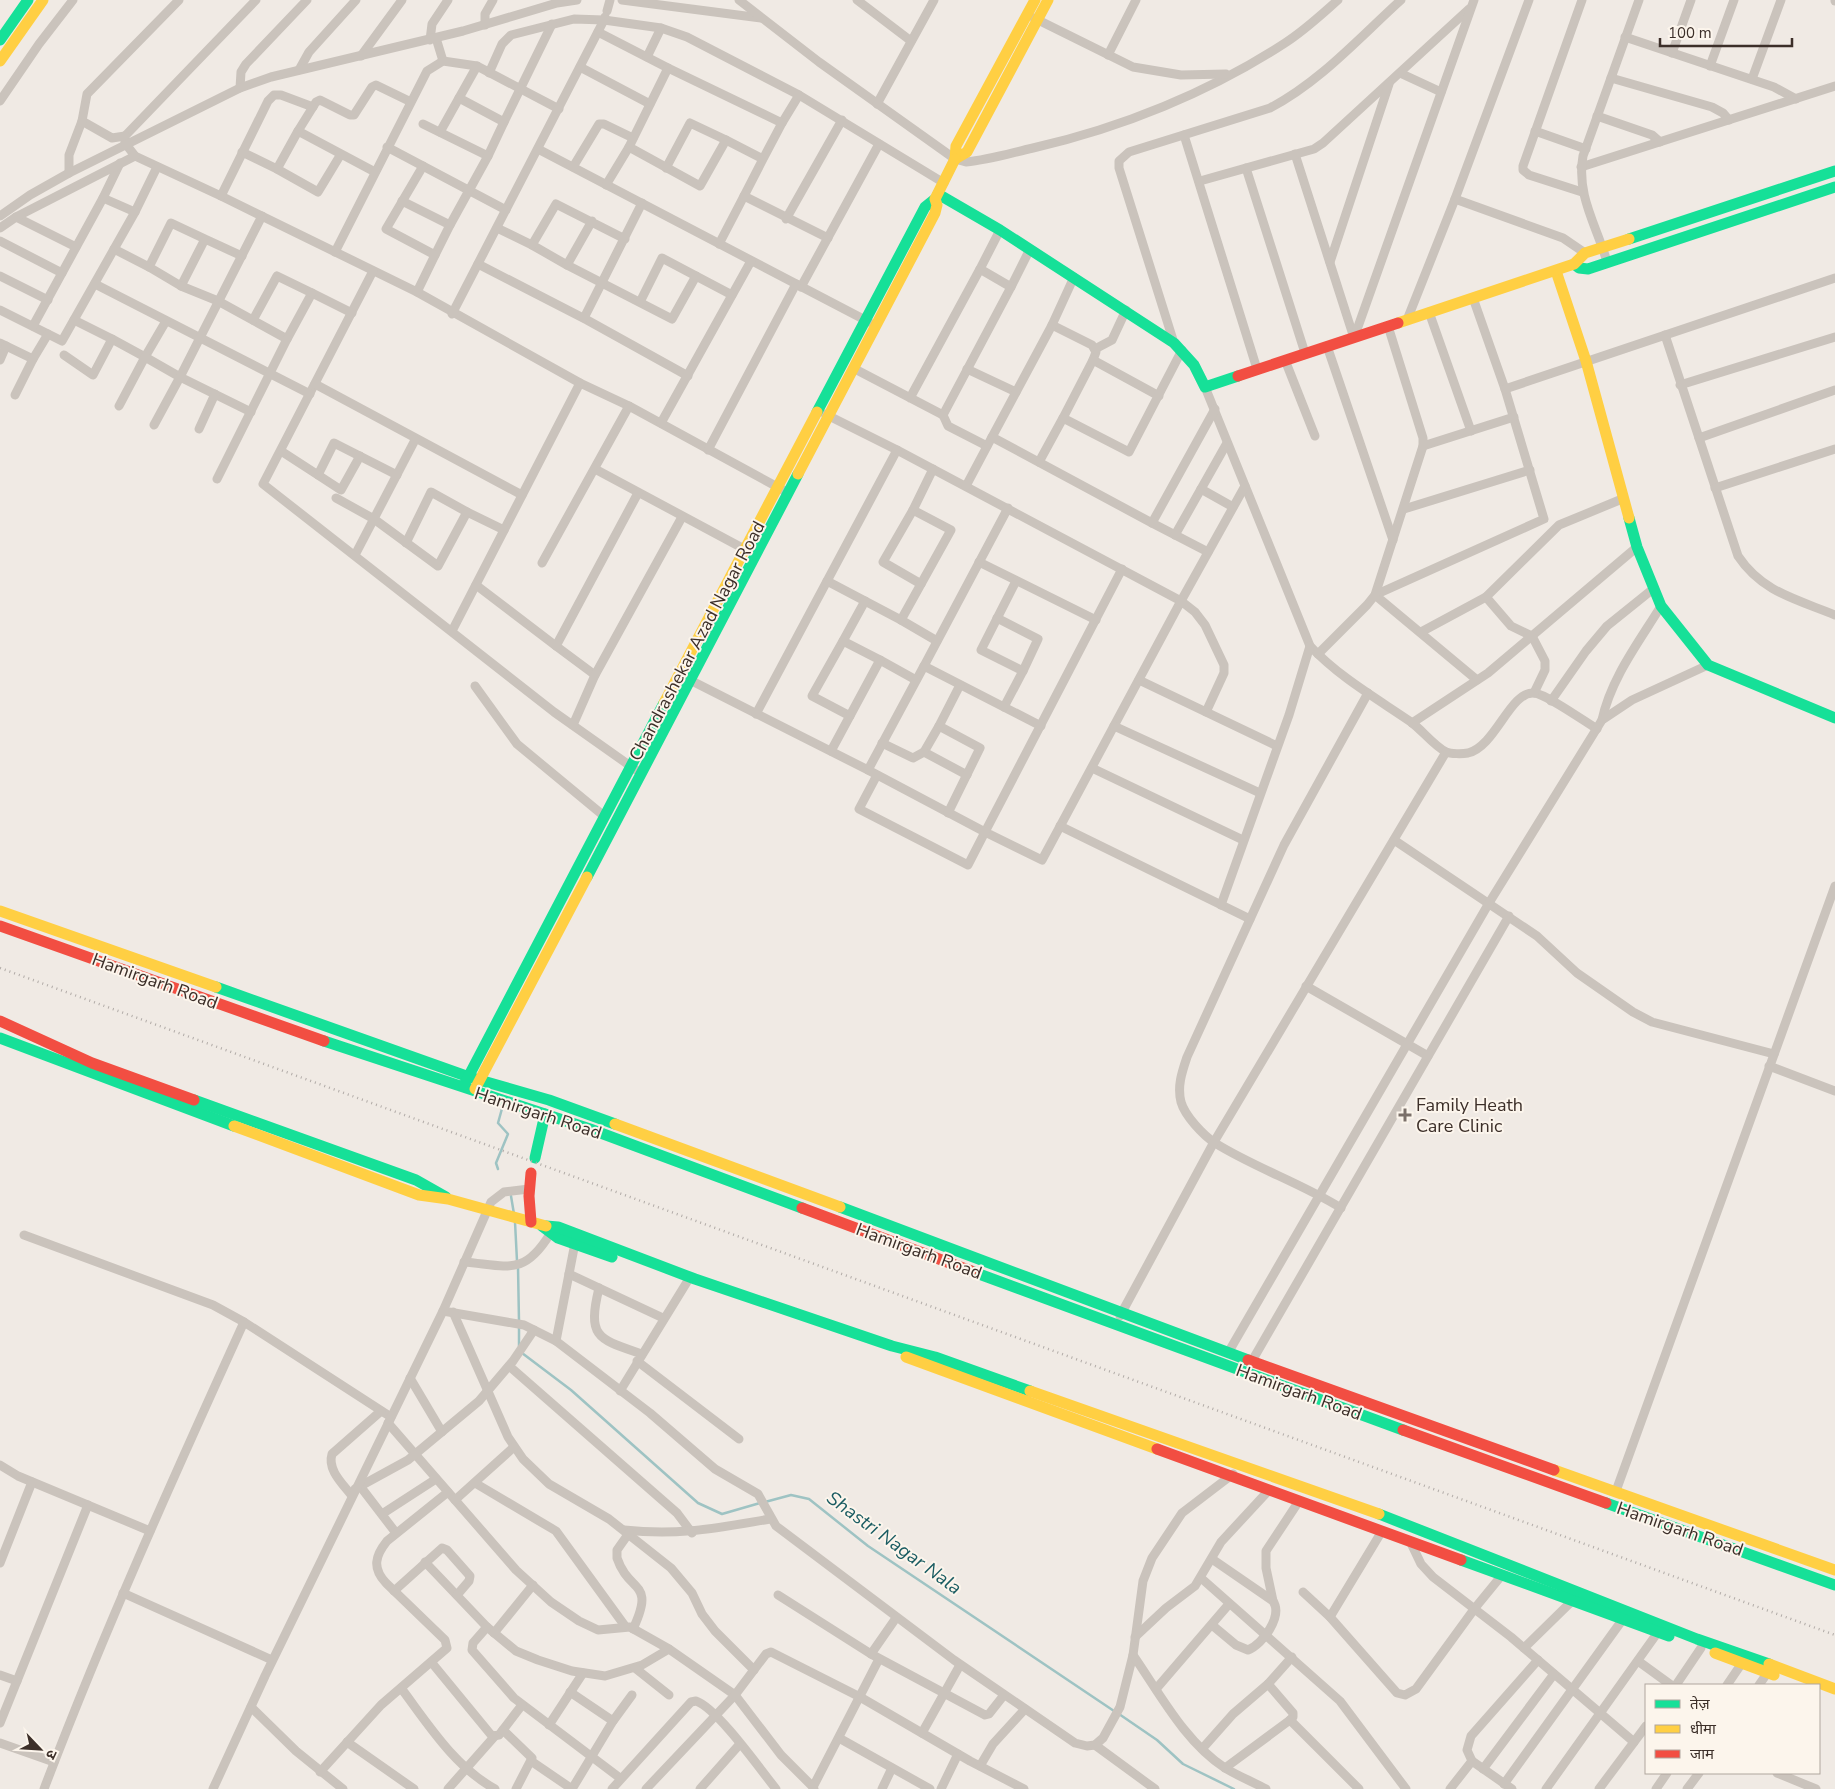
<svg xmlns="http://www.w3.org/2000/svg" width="1835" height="1789" viewBox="0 0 1835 1789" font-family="'Nunito Sans','Noto Sans Devanagari',sans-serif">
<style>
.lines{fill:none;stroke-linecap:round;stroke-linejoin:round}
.stream{stroke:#9ec3c3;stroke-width:2.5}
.street{stroke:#cac3bc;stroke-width:9}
.fast{stroke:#16e098;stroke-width:11}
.slow{stroke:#ffcf43;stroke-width:11}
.jam{stroke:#f24e42;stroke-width:11}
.rail{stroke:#b1aba7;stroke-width:2.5;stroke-dasharray:1 4;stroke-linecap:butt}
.poi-dot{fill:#7b706a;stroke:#fcf5ec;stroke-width:2}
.labels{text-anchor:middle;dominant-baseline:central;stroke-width:4;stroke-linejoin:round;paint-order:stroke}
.street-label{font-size:18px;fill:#3c2f29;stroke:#fcf5ec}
.poi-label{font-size:18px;fill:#3c2f29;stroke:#fcf5ec;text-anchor:start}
.water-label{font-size:19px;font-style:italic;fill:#1a5c62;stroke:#fcf5ec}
</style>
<rect width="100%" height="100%" fill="#f0eae4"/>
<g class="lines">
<g class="stream">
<path d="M498,1169L496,1163L508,1134L498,1123L503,1105"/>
<path d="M511,1196L514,1214"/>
<path d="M515,1222L517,1261"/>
<path d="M518,1267L519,1321"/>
<path d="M519,1327V1346"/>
<path d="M522,1353L571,1390L698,1503L722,1514L760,1503"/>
<path d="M765,1502L791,1495L809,1499L868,1546L1114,1711"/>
<path d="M1119,1714L1157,1740L1183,1764L1234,1789"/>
</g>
<g class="street">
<path d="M256,0L125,136V143L135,156L221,196L417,292L580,383L629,406L783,490"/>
<path d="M622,0L761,18"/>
<path d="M739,0L819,62L955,159L966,162C989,160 1011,153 1033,148C1121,128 1210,92 1285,43C1304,31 1321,15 1338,0"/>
<path d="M857,0L911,41"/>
<path d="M1835,0V1"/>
<path d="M607,11L610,0"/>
<path d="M1034,18L1133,67L1181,75L1226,74"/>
<path d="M485,25V14L493,0"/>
<path d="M598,32L668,68"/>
<path d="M1625,37L1774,87L1796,99"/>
<path d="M436,38L443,61"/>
<path d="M430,40L432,24L448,0"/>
<path d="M1672,53L1691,0"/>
<path d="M1108,55L1136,0"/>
<path d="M361,56L402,0"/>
<path d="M647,57L661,28"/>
<path d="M1710,66L1734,0"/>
<path d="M580,67L650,104"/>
<path d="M299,70L309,52L356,0"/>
<path d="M489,73L502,44L511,35L574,19L604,20L605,17"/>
<path d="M1400,73L1441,92"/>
<path d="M1611,78L1712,107L1723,113L1729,120"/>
<path d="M1752,79L1781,0"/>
<path d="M240,88L241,72L246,64L307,0"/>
<path d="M0,101L39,44L73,0"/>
<path d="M877,104L934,0"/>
<path d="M1597,116L1652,135L1660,142"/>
<path d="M82,121L112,138L125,136"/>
<path d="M504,122L552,24"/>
<path d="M782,123L799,95"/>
<path d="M423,124L488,156L504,122L459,98L477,66L559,109"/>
<path d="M298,131L316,102L320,100L350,115H354L372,87L376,85L409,101"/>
<path d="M1535,131L1586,149"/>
<path d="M440,132L459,98"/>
<path d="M1184,135L1257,369"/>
<path d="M387,147L506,210"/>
<path d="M538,149L869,322"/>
<path d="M242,152L277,169"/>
<path d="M341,154L318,192L277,169L298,131L375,172"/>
<path d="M1295,154L1354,338"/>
<path d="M573,167L599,124H604L633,138"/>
<path d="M1581,167L1835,86"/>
<path d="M666,168L690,123L726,140"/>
<path d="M1246,168L1305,353"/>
<path d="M69,173V155L82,121L87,94L179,0"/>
<path d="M1200,181L1314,149L1323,143L1469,9"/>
<path d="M606,185L629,147"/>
<path d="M1582,192L1529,175L1523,170V166L1582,0"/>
<path d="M221,196L268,101L274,95H281L313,107"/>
<path d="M744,196L763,159L726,140L700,186L629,147L668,68L782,123L763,159"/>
<path d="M103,198L120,163"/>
<path d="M1455,199L1563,238L1585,253"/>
<path d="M402,201L450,225L435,255"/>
<path d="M0,216L30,195L69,173L240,88L271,77L463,31L557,3L577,0"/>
<path d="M16,217L76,247"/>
<path d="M786,219L842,120"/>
<path d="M592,221L567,265L532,245L556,204L625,239"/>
<path d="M450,225L488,156"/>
<path d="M0,228L16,217L135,156"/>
<path d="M497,228L532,245"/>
<path d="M205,239L171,223L149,267L181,286L205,239L242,256"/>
<path d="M0,241L62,273"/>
<path d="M719,244L744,196L828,238"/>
<path d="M114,249L149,267"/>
<path d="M335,252L427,71L443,61L477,66"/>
<path d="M1330,262L1389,84"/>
<path d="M1607,262C1597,226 1576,196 1583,156L1639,0"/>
<path d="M478,264L587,320L688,376"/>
<path d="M567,265L672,319L696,276L732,295"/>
<path d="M980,269L1000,230"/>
<path d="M373,271L263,484L554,712L636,770"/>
<path d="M0,276L48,300"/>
<path d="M95,284L310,394"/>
<path d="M181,286L218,301L287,339L312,293L352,313"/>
<path d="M801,287L879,144"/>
<path d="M1011,287L1030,249"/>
<path d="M417,292L435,255L386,229L423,166"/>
<path d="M1473,298L1505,389L1544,519L1375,595L1477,680"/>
<path d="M640,302L662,258L696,276"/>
<path d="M0,310L62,341L135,212L157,167"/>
<path d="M1429,312L1471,431"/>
<path d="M452,314L604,20L661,28L687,37L799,95L944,183"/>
<path d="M584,318L642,203"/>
<path d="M74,320L112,339"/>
<path d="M253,320L277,276L312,293"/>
<path d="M1407,320L1455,199L1529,0"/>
<path d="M1052,325L1092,345L1096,352L1093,360"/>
<path d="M33,326L103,198L135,212"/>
<path d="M1665,335L1738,556C1762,592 1796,599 1835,615"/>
<path d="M1354,338L1474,0"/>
<path d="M0,343L33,359"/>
<path d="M1174,343L1119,168V161L1129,152L1270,108C1320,82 1360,37 1401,0"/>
<path d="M1327,346L1393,540"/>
<path d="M1095,349L1112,340L1126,310"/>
<path d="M64,355L93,375L112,339L145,357L166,321"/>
<path d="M0,360L6,346"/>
<path d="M1285,360L1315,436"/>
<path d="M853,368L943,415L1011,287L980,269L910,398"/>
<path d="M967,369L1016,392"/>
<path d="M315,384L522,495"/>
<path d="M1680,385L1835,337"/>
<path d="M1205,387L1310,646C1339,677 1376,698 1411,722C1422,730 1433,745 1446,752C1451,754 1462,754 1468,753C1496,746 1510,691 1534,693C1546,694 1584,721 1597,729"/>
<path d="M1505,389L1835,278"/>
<path d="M15,395L33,359L48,334"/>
<path d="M119,406L145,357L180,377L262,216"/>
<path d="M825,414L897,450L1181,601L1245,486"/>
<path d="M943,415L948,426L987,446"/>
<path d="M1063,418L1093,360L1159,396"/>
<path d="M661,423L751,261"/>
<path d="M154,425L180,377L251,412"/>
<path d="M199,429L215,394"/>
<path d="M992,437L1052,325L1074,277"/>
<path d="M1699,438L1835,390"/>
<path d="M1423,446L1514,417"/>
<path d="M708,450L796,284"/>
<path d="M281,451L318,475L334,443L397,475"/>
<path d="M1039,462L1063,418L1129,452L1182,350"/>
<path d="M595,469L748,551"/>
<path d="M318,475L341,490L360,456"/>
<path d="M217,479L287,339"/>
<path d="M966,486L992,437L1152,523L1215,409"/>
<path d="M1715,488L1835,449"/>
<path d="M1201,489L1233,507"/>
<path d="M336,498L374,519L438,566L467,512L504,530"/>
<path d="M1404,509L1530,470"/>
<path d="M913,510L883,562L921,584"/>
<path d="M1152,523L1208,552"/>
<path d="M1175,535L1227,443"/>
<path d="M406,543L431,492L467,512"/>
<path d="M355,555L415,440"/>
<path d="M979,562L1096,620"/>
<path d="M542,563L629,406"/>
<path d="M1122,569L985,832L1042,860L1181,601L1195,612L1205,625L1224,665V673L1206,712"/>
<path d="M827,581L901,620L951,530L913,510L933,469"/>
<path d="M476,585L556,646"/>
<path d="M1486,597L1511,626L1532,636L1545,661V670L1534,693"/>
<path d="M997,618L1038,639L1023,671"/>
<path d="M901,620L937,641"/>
<path d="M452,631L580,383"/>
<path d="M1421,632L1486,597L1559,525L1622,499"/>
<path d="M843,641L812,696L850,716"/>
<path d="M1318,654L1367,605L1375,595L1423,446V438L1388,326"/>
<path d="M880,660L916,680"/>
<path d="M924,666L1008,508"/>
<path d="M595,675L556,646L638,493"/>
<path d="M686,678L868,770"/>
<path d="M1139,680L1277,746"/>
<path d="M475,686L517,744L604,816"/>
<path d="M1551,701L1586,651L1607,626L1653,589"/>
<path d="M1004,707L1023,671L981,650L1016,581"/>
<path d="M756,714L897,450"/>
<path d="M1602,720C1611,678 1639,642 1661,606"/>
<path d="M1412,723L1488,673L1637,547"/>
<path d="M573,725L595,675L682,517"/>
<path d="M939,726L924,752L967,775"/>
<path d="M1114,726L1260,793"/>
<path d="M882,743L913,758L924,752"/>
<path d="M831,751L880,660L843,641L865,601"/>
<path d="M1092,768L1243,840"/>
<path d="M877,775L859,809L968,865L985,832L868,770L924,666L1041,726"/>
<path d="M948,813L980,748L939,726L960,685"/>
<path d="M1060,826L1250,919"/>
<path d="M1394,840L1537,936L1577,973L1633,1012L1652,1022L1774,1054"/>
<path d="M1221,905L1289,715L1310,646"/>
<path d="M1306,986L1428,1056"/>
<path d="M1769,1066L1835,1091"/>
<path d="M1341,1208C1301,1183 1255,1168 1215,1143C1203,1135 1185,1116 1181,1102C1177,1086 1182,1072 1187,1057L1284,845L1368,693"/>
<path d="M24,1235L213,1305L244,1322L391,1417"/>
<path d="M464,1262C509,1266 524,1276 550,1234"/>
<path d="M569,1274L663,1318"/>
<path d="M599,1288C587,1338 598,1339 642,1354"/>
<path d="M443,1311L524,1325L556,1341L650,1413L715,1469L758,1494L776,1526L954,1660L1075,1743L1087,1746L1095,1745L1103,1738L1120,1707L1133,1655L1143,1581L1152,1558L1182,1513L1233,1474"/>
<path d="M453,1312L508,1437L523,1459L549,1484L609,1519L671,1568L692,1593L702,1614L715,1631L754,1670"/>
<path d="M1120,1316L1214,1142L1446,752"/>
<path d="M556,1341L575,1243"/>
<path d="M1228,1353L1489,903L1602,720L1632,700L1708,665"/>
<path d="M637,1361L739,1439"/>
<path d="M1252,1361L1509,916"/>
<path d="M509,1366L677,1513L692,1533"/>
<path d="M410,1378L442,1432"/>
<path d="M620,1391L687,1282"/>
<path d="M388,1423L516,1570L551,1602L579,1621L598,1630L630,1627L669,1649L735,1695L646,1789"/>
<path d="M0,1465L18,1476L150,1531"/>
<path d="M475,1483L556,1531L625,1626"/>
<path d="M360,1486L396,1533"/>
<path d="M355,1489L408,1460L479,1401L513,1361L534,1330"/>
<path d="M1616,1491L1835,886"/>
<path d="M352,1496C343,1484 327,1470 332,1454L381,1411"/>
<path d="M455,1500L514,1447"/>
<path d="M382,1514L436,1479"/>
<path d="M624,1530C680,1536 716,1528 770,1519"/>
<path d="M629,1533L617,1550V1558C629,1594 656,1580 633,1629"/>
<path d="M1410,1541L1421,1564L1433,1577L1511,1637L1634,1742"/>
<path d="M425,1562L487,1627L516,1651L538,1660L572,1671L605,1676L642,1665L669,1649"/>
<path d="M0,1563L32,1482"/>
<path d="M1201,1578L1340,1701L1406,1789"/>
<path d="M394,1591L442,1548L447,1550L470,1576L469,1581L457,1595"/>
<path d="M1303,1592L1330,1617L1397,1693L1405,1695L1416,1689L1475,1608L1502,1575"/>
<path d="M123,1593L272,1660"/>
<path d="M778,1595L871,1654L985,1715L989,1714L1004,1695"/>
<path d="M1273,1601L1266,1568V1551L1299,1501"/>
<path d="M1330,1617L1382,1531"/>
<path d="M1212,1625L1236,1645L1248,1650C1263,1644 1283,1616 1273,1601L1212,1559"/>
<path d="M487,1627L473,1643L472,1650L514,1698L620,1778"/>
<path d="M494,1633L533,1585"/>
<path d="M1135,1637L1166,1608L1195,1586L1221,1542L1269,1490"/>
<path d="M1524,1648L1572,1601"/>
<path d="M871,1654L896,1618"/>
<path d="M1133,1655C1160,1694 1185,1742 1225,1768C1238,1776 1253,1782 1266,1789"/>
<path d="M1638,1661L1671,1685"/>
<path d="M432,1663L492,1736L499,1735L522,1705"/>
<path d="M635,1668L669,1695"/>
<path d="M0,1675L17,1681"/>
<path d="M1268,1684L1293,1713V1717L1290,1720"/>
<path d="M1676,1685L1701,1648"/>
<path d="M1727,1685L1742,1663"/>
<path d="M1759,1685L1768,1672"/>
<path d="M401,1688C428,1724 454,1766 495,1789"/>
<path d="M1156,1689L1229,1604"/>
<path d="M570,1692L613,1721"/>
<path d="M251,1707L296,1751L343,1789"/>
<path d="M0,1723L88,1505"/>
<path d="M549,1725L583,1673"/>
<path d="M503,1730L532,1758L516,1789"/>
<path d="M922,1733L960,1665"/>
<path d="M839,1738L930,1789"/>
<path d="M347,1742L414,1789"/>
<path d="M0,1743L54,1762"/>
<path d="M1095,1745L1155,1789"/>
<path d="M1202,1749L1233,1714L1268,1684L1292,1657"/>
<path d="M531,1761L572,1789"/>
<path d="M1472,1761L1467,1750L1471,1736L1538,1660"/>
<path d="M980,1766L993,1744L1025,1709"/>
<path d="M1225,1768L1290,1720L1359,1789"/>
<path d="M1483,1769L1554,1674"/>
<path d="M320,1772L381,1705L447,1648L445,1640L386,1583C372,1568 375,1556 387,1541L448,1492"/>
<path d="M1777,1773L1816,1789"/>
<path d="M1504,1784L1623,1619"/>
<path d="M813,1787L781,1755L735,1695L766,1654L771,1652L860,1697L970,1761L1024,1789"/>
<path d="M44,1789C104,1631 174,1476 244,1322"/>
<path d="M213,1789L265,1676L443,1311L491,1202L504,1192L529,1189"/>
<path d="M448,1789L494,1737"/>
<path d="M572,1789L613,1721L632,1695"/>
<path d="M612,1789L691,1702L696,1701C717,1708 760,1769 776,1789"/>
<path d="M700,1789L739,1745"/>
<path d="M814,1789L813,1787L879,1659"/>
<path d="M882,1789L892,1768"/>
<path d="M941,1789L958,1754"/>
<path d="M1450,1789L1472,1761L1512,1789"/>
<path d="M1546,1789L1658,1632"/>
<path d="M1599,1789L1646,1726"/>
<path d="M1656,1789L1667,1773"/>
<path d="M1687,1789L1699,1773"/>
</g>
<g class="fast">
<path d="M0,40L28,0"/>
<path d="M938,194L1000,230L1174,343L1194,365L1205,387L1238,376"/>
<path d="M1629,239L1835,171"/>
<path d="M1574,264L1579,268L1588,269L1835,187"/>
<path d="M817,412L925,207L935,199"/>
<path d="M1629,518L1637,547L1661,606L1708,665L1835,718"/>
<path d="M587,877L798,474"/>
<path d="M216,987L469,1077L549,1100L615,1124"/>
<path d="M0,1038L234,1126"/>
<path d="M324,1041L590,1129L802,1208"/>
<path d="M464,1085L664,703"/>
<path d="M194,1100L416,1180L446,1197"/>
<path d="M535,1158L545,1114"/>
<path d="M840,1207L1248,1360"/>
<path d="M542,1226L558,1238L612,1257"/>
<path d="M546,1226L558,1227L695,1279L892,1346L935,1357L1030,1391"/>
<path d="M971,1271L1403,1430"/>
<path d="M1606,1503L1835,1585"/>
<path d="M1379,1514L1697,1639L1769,1664"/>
<path d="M1461,1560L1669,1636"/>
</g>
<g class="slow">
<path d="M0,61L43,0"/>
<path d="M955,159L967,152L1048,0"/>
<path d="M955,159L956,146L1035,0"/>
<path d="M1556,271L1586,361L1629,518"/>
<path d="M1398,323L1574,264L1585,253L1629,239"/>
<path d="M798,474L935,213L937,205L935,199L955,159"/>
<path d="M664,703L817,412"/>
<path d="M0,911L216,987"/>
<path d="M475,1089L587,877"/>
<path d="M615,1124L840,1207"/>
<path d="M234,1126L419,1195L448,1199L546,1226"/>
<path d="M906,1357L1157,1449"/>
<path d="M1030,1391L1379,1514"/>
<path d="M1554,1470L1835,1570"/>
<path d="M1715,1653L1774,1675"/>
<path d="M1769,1664L1835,1689"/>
</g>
<g class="jam">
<path d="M1238,376L1398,323"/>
<path d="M0,926L324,1041"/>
<path d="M0,1021L92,1063L194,1100"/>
<path d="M531,1173L529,1196L531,1222"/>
<path d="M802,1208L971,1271"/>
<path d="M1248,1360L1554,1470"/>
<path d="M1403,1430L1606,1503"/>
<path d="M1157,1449L1461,1560"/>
</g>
<path class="rail" d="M0,968L1835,1635"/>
</g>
<path class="poi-dot" d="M1402.5 1107.5h5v5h5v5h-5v5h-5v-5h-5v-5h5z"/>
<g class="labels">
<g class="street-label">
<text transform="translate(697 641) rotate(-62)">Chandrashekar Azad Nagar Road</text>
<text transform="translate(155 981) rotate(20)">Hamirgarh Road</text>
<text transform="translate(538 1113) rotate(18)">Hamirgarh Road</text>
<text transform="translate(919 1251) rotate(20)">Hamirgarh Road</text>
<text transform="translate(1299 1392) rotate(20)">Hamirgarh Road</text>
<text transform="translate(1680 1529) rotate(19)">Hamirgarh Road</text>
</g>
<g class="poi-label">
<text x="1416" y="1105">Family Heath<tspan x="1416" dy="21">Care Clinic</tspan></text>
</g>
<g class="water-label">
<text transform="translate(894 1543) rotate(36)">Shastri Nagar Nala</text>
</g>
</g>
<rect x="1645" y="1684" width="175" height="90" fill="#fcf5ec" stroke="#afa69e"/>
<rect x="1655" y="1700" width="25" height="8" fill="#16e098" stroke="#afa69e"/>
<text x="1690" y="1709" font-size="15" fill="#3c2f29">तेज़</text>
<rect x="1655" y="1725" width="25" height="8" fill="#ffcf43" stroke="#afa69e"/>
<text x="1690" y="1734" font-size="15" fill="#3c2f29">धीमा</text>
<rect x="1655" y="1750" width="25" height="8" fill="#f24e42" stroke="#afa69e"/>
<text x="1690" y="1759" font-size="15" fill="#3c2f29">जाम</text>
<g transform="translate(40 1749) rotate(115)" stroke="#fcf5ec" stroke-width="4" paint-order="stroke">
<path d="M0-4L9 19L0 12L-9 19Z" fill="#3c2f29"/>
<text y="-8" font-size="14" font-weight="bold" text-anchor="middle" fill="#3c2f29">उ</text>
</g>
<path d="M1660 38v8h132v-8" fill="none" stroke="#3c2f29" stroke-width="2.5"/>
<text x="1668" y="38" font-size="15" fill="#3c2f29" stroke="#fcf5ec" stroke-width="4" paint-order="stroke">100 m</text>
</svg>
